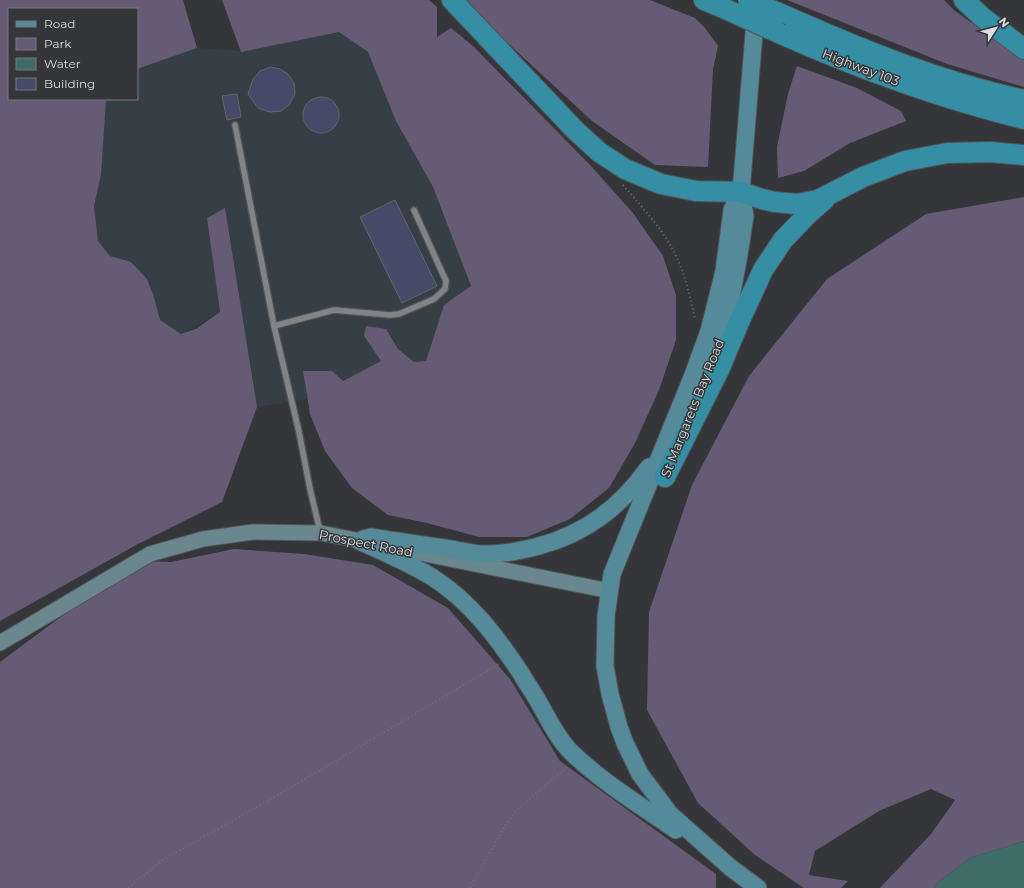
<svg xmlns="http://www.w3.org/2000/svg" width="1024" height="888" viewBox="0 0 1024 888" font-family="Montserrat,sans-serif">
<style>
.built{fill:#373f46}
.green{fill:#665b75}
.water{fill:#3f6c69}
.building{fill:#444a67;stroke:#656569}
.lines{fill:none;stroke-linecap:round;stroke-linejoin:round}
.lane-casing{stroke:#515355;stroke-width:8}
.secondary-casing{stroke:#515355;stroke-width:17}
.primary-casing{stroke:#515355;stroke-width:19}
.highway-casing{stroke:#515355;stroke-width:22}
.path{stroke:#6e7072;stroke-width:2;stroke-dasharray:1 3;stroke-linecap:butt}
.lane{stroke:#818487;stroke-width:5.5}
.secondary{stroke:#6a8790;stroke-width:15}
.primary{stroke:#548a99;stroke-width:17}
.highway{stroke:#368ea5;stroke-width:20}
.highway-bridge-casing{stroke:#515355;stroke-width:22;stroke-linecap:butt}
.highway-bridge{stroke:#368ea5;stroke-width:20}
.labels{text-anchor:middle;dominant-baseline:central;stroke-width:3;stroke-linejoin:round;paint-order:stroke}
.street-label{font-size:13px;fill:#dbdddf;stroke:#343639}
</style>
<rect width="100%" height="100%" fill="#343639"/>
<path class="built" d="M339,31L368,51L396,121L433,187L471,287L444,306L426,361L414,363L398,349L386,329L364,336L381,361L343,381L303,371L307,399L257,407L225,209L207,218L220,312L181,334L160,320L131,262L110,256L98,241L94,206L101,175L105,99H137V69L139,68L197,48L243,51Z"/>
<g class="green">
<path d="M0,0H183L197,48L137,69V9H9V99H106L101,175L94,206L98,241L110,256L131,262L147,279L154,297L160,320L181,334L196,329L220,312L207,218L225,208L257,407L222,502L138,544L0,621Z"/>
<path d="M222,0H429L437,7V37L451,28L473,46L591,166L633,213L663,256L676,295V340L659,390L635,443L609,488L570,519L527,537H479L427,523L388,515L352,488L325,451L310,414L303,371H332L343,381L381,361L364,336L366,326L386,329L398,349L414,362L426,361L444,305L471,286L433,187L396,121L368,52L339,32L241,52Z"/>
<path d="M467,0H650L695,18L705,28L718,46L713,69L708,167L655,165L592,121L499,35Z"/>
<path d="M787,0H944L955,11L1024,60V87L947,64Z"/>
<path d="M797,66L857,88L901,111L906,121L850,143L804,171L778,178L777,147L788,94Z"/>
<path d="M1024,197V841L970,858L937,883L935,888H880L931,834L955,800L931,789L879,811L815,851L809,875L848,881L841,888H804L755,855L698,803L647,710L649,612L692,485L749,376L827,279L926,214Z"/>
<path d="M234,549L304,554L373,565L448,608L510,679L560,761L716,874V888H0V662L136,561L171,562Z"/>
</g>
<path class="water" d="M1024,841V888H935L937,883L970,858Z"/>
<g class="building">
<path d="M270,67L280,69L288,74L294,83L295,94L289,105L281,111L270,112L258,108L248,94L253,79L260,71Z"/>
<path d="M237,94L241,117L227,120L222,96Z"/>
<circle cx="321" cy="115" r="18"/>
<path d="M395,200L437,286L402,303L360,217Z"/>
</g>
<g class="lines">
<g class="lane-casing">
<g id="lane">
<path d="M235,125L274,326L299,432L310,489L320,531"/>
<path d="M274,326L334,310L390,315L399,314L434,299L445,289L446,281L414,210"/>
</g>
</g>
<g class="secondary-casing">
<g id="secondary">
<path d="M405,550L610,591"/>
<path d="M0,643L150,554L203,539L253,532L321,533L371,543"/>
</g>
</g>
<g class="primary-casing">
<g id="primary">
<path d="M741,192L732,210L724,271L709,331L693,375L612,574L606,616L605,666L610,694L619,727L625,743L640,774L670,814L731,868L758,888"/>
<path d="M711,367L724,329L730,303L739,255L745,216L741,192L756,9"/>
<path d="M363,539L371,537C396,541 421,545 446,548C458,550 470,553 482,554C502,555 520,551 539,546C587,533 620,507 649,467"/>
<path d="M359,541C384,552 409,563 432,577C470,601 498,638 522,675C527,684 533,692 538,701C548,718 557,738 571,752C602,782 640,805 676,830"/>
</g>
</g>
<g class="highway-casing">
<g id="highway">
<path d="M452,0L575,130L599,152L625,169L661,184L696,191L741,192L762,199L775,202L797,204L818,200L863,177L905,161L947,153L990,152L1024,155"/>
<path d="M704,0L721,7"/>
<path d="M964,0L982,17L1024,49"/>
<path d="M781,14C860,49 940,82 1024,100"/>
<path d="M781,34C860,69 940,98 1024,119"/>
<path d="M665,477L719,370L740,320L763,270L783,240L808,214L824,200"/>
</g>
</g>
<g class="path">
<path d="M623,185C640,205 658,224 671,246C684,269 690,295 695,320"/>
<path d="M128,888L164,859L273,798L499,664"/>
<path d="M470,888L506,824L520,807L568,766"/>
</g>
<use href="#lane" class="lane"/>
<use href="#secondary" class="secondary"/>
<use href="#primary" class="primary"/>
<use href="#highway" class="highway"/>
<g class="highway-bridge-casing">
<g id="highway-bridge">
<path d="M748,0L781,14"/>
<path d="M721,7L781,34"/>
</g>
</g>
<use href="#highway-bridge" class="highway-bridge"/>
</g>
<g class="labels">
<g class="street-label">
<text transform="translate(861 67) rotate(21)">Highway 103</text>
<text transform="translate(692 408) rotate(-68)">St Margarets Bay Road</text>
<text transform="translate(366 543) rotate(11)">Prospect Road</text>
</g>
</g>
<rect x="8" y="8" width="130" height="92" fill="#343639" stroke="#77797b"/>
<rect x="16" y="21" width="20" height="6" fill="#548a99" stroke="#77797b"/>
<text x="44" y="28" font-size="12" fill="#dbdddf">Road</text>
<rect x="16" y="38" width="20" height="12" fill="#665b75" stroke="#77797b"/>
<text x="44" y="48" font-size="12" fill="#dbdddf">Park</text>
<rect x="16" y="58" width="20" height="12" fill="#3f6c69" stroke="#77797b"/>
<text x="44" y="68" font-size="12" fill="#dbdddf">Water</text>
<rect x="16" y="78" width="20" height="12" fill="#444a67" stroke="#77797b"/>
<text x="44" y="88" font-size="12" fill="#dbdddf">Building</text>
<g transform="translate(996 28) rotate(54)" stroke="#343639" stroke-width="3" paint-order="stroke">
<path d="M0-3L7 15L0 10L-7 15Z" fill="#dbdddf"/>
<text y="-6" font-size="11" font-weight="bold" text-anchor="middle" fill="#dbdddf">N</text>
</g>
</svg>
